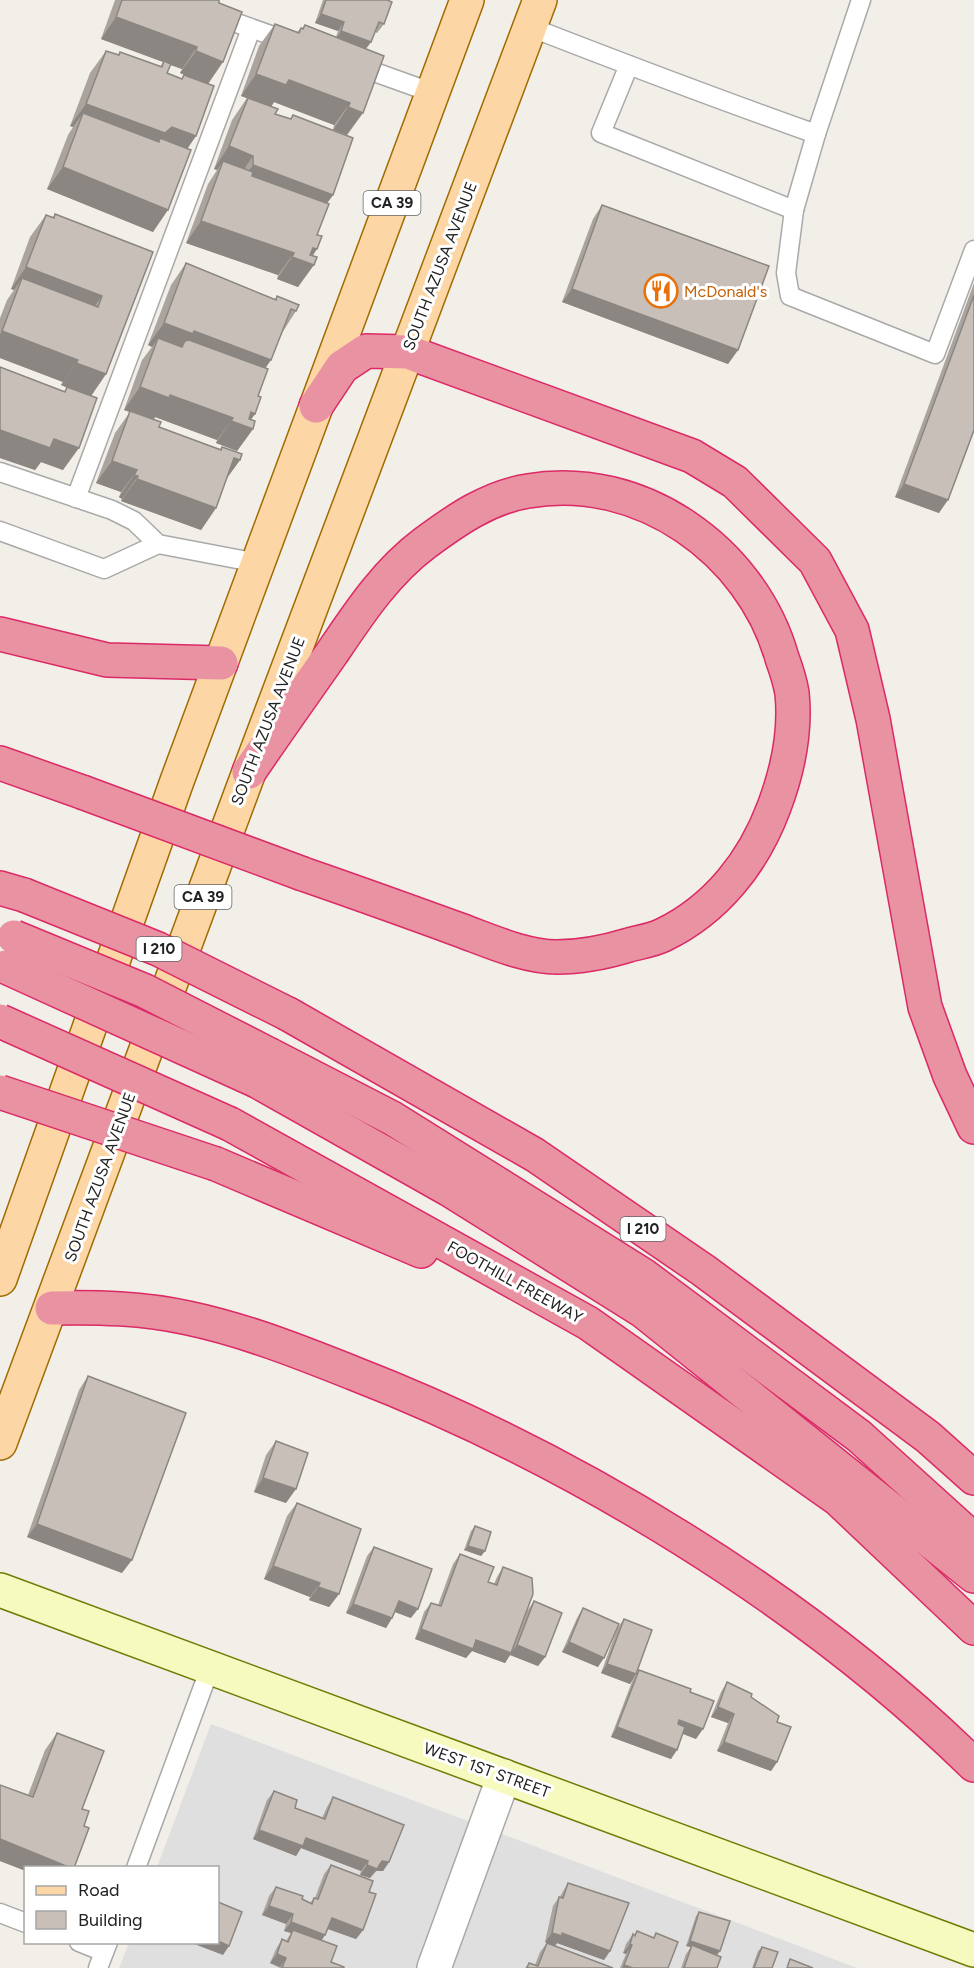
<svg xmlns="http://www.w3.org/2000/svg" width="974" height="1968" viewBox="0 0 974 1968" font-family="Figtree,sans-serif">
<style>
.residential{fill:#e0dfdf}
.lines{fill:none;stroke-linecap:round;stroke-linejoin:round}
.lane-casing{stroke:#a9a9a9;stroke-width:21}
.street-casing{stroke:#a9a9a9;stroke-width:36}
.secondary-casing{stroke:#707d05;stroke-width:36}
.primary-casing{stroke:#a06b00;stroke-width:36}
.highway-casing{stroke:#dc2a67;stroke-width:36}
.lane{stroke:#fff;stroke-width:18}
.street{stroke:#fff;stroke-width:33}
.secondary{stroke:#f7fabf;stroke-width:33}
.primary{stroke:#fcd6a4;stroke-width:33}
.highway{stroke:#e892a2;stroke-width:33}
.highway-bridge-casing{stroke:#dc2a67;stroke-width:36;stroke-linecap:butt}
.highway-bridge{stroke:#e892a2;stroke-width:33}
.wall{fill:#aba49e;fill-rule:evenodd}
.shaded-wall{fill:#8b8681}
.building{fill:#c7bfb8;stroke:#8b8681;stroke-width:1.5}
.labels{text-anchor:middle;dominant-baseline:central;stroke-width:6;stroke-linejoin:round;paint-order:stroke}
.shield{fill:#fff;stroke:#646464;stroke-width:1.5}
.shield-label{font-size:15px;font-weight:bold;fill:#222}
.street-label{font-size:16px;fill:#222;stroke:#fff}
.food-label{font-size:16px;fill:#c56008;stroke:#fff;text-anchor:start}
</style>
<rect width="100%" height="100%" fill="#f2efe9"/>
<path class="residential" d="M211,1724L857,1968H119L129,1943L218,1942V1868L157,1867Z"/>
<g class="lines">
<g class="lane-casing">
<g id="lane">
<path d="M172,0L290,42"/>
<path d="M530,27C625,64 720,100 816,134L794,210L601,133L629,65"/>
<path d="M355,65L433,93"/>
<path d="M816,134L861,0"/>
<path d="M794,210L786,273L790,296L935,354L974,250"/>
<path d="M0,472L112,510L134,521L158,544L258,563"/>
<path d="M76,498L251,29"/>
<path d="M0,531L104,569L158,544"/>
<path d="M136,1868L210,1668"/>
<path d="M0,1913L26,1923"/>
<path d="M79,1942L104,1952"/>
<path d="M98,1968L108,1942"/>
</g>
</g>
<g class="street-casing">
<path id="street" d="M434,1968L504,1776"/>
</g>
<g class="secondary-casing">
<path id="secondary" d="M0,1590L974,1950"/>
</g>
<g class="primary-casing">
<g id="primary">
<path d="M0,1279L177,781L467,0"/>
<path d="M0,1443L249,772L540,0"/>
</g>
</g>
<g class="highway-casing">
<g id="highway">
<path d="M316,406L342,367L366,351L408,352L692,456L735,482L815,561L852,630L873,719L925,1007L950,1076L974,1127"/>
<path d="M0,634L107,660L221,663"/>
<path d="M0,763L82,792"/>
<path d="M249,772C276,732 304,693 332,653C359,613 386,572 425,543C456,520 489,497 528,491C640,471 752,551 782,658C786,669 790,681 792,693C796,732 788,770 774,807C754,861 717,909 663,935C653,940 640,942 629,945C606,952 582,957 557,957C525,957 490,941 460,930C408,911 355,892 303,874"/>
<path d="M0,888L24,895"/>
<path d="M288,1014L535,1155L703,1270L928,1437L974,1478"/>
<path d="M270,1055L392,1118L643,1275L859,1436L974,1540"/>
<path d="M257,1081L450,1190L643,1311L974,1576"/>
<path d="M230,1124L588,1323L838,1499L974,1628"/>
<path d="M216,1164L421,1251"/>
<path d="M52,1308C98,1307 143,1308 188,1318C245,1330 300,1352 353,1373C572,1458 806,1600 974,1765"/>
</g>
</g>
<use href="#lane" class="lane"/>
<use href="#street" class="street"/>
<use href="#secondary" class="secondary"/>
<use href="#primary" class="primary"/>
<use href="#highway" class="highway"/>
<g class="highway-bridge-casing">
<g id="highway-bridge">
<path d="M82,792L303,874"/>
<path d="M24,895L158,949L288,1014"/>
<path d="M14,937L145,991L270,1055"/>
<path d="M6,967L257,1081"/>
<path d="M0,1021L230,1124"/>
<path d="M0,1092L216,1164"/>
</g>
</g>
<use href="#highway-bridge" class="highway-bridge"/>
</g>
<g class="wall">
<path d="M115,0H219L208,84L196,136L187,148L153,232L47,189L68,135L73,127L70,126L90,73L106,51L118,55L120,52L160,67L163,62L101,39ZM170,65L182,69L180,73L184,75L181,79L167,73Z"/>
<path d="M323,0H387L384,24L377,33L375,32L371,42L366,49L363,113L333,130L334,125L274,102L271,106L275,114L290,119L293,115L333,195L327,203L317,235L313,255L298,287L277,279L278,275L186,243L208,184L217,170L214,169L232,120L247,98L241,96L259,46L275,24L297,32L301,28H302L305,25L336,37L338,31L315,23Z"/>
<path d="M602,205L738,350L728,364L562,302L593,219Z"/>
<path d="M55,214L153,252L106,374L91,396L63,470L41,462L35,470L0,458V367L64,391L67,388L61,385L63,382L0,358V318L7,300L14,290L11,289L30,237L46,215L53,217Z"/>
<path d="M186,263L275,299L277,296L296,311L282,333L265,368L258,396L255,414L251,419L253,429L237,451L216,443L217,440L155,417L154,420L159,427L220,449L222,447L240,460L227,478L216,508L201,530L121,501L122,499L119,497L121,492L96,483L115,433L130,412L124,410L142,360L152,347L148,345L171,285Z"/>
<path d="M974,283V430L939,513L895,497Z"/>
<path d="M88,1376L122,1573L27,1537L79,1390Z"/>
<path d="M276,1441L286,1503L254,1492L266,1455Z"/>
<path d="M297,1503L339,1594L329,1607L309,1600L310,1597L264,1579L287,1516Z"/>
<path d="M475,1526L485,1551L481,1556L464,1550L471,1531Z"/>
<path d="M374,1547L411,1618L395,1612L392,1618L386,1628L346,1613L367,1556Z"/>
<path d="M460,1554L488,1582L494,1584L497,1577L503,1567L527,1611L534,1601L545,1657L538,1666L510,1655L505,1663L472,1651L466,1658L415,1639L424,1612L431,1603L438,1605L453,1564Z"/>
<path d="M583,1608L598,1667L562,1652L577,1618Z"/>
<path d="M624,1619L636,1674L630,1684L601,1673L617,1629Z"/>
<path d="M639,1670L690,1692L696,1739L683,1734L671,1759L611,1737L633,1679Z"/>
<path d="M727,1682L751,1697L777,1722V1762L771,1771L717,1751L728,1723L711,1717L721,1692Z"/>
<path d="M57,1733L82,1809L84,1826L26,1868V1871L0,1861V1785L28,1795L45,1750Z"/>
<path d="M274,1791L295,1808L322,1818L327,1807L333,1797L389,1862L383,1871H376L370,1878L360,1875L361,1871L301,1848L296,1856L253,1839L267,1800Z"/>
<path d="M331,1865L369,1892L363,1930L356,1939L328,1929L325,1935L321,1941L331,1962L344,1968H280L270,1963L276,1949L282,1939L286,1941L291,1933L284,1931L286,1924L262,1915L269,1896L276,1887L310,1903L314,1898H315L324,1874Z"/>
<path d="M568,1883L610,1951L604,1960L557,1943L555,1946L545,1942L553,1906L559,1897H560L562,1893Z"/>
<path d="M699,1912L720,1951L717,1955V1968H681L686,1954L691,1947L686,1946L696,1916Z"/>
<path d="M637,1931L653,1938L656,1933L668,1968H620L626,1954L623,1953L626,1944L633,1934L634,1935Z"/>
<path d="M547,1943L613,1968H525L529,1963L535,1965L540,1952Z"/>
<path d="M762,1947L772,1968H752L758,1951Z"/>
</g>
<g class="shaded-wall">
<path d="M321,14L344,22L338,31L315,23Z"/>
<path d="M116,17L197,47L182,69L101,39Z"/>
<path d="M341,31L371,42L364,51L335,40Z"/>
<path d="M196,51L223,62L208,84L180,73Z"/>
<path d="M256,74L289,80L350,103L334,125L274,102L271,107L241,96Z"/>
<path d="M86,104L172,127L196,136L181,158L159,142L160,138L148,155L83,113L73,127L70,126Z"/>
<path d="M348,107L363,113L347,135L333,130Z"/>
<path d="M229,146L253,156L238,178L223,161L217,170L214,169Z"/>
<path d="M253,165L333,195L317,217L237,187Z"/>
<path d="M63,167L168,210L153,232L47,189Z"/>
<path d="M201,221L294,253L278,275L186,243Z"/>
<path d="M313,248L317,249L308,263L314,265L298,287L277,279L292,257Z"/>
<path d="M26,267L102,296L86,318L22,278L14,290L11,289Z"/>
<path d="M572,289L738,350L728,364L562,302Z"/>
<path d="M164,323L194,331L271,360L256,382L182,347L185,341L175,355L158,338L152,347L148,345Z"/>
<path d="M2,331L78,360L63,382L0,358V334Z"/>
<path d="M76,363L106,374L91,396L61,385Z"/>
<path d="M140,387L170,395L233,418L217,440L155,417L153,420L124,410Z"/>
<path d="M251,412L255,414L246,426L253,429L237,451L216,443L231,421Z"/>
<path d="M0,430L54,439L79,448L63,470L41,462L35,470L0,458Z"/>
<path d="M234,458L240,460L224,482Z"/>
<path d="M112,461L137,470L121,492L96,483Z"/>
<path d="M134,475L138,476L122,499L119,497Z"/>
<path d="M137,479L216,508L201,530L121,501Z"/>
<path d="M904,484L948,500L939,513L895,497Z"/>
<path d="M263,1478L296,1489L286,1503L254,1492Z"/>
<path d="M37,1524L132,1560L122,1573L27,1537Z"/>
<path d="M468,1546L485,1551L481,1556L464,1550Z"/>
<path d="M273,1566L320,1583L310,1597L264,1579Z"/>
<path d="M318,1587L339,1594L329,1607L309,1600Z"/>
<path d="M399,1601L418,1609L411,1618L392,1611Z"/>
<path d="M353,1604L392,1618L386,1628L346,1613Z"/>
<path d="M421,1629L476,1640L511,1653L517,1645L545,1657L538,1666L510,1655L505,1663L472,1651L466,1658L415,1639Z"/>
<path d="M569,1642L604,1658L598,1667L562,1652Z"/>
<path d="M607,1664L636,1674L630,1684L601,1673Z"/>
<path d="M718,1707L734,1714L728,1723L711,1717Z"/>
<path d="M679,1720L703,1729L696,1739L673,1730Z"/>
<path d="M617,1727L677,1750L671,1759L611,1737Z"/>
<path d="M724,1742L777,1762L771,1771L717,1751Z"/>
<path d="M259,1830L306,1838L368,1861L361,1871L301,1848L296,1856L253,1839Z"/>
<path d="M0,1839L71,1868H26V1871L0,1861Z"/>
<path d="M382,1861L389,1862L383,1871H376L370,1878L360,1875L367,1865Z"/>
<path d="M269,1906L293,1914L286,1924L262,1915Z"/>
<path d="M332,1918L363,1930L356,1939L325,1928Z"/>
<path d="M291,1922L325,1935L319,1944L293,1930L291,1933L284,1931Z"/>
<path d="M552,1933H562L610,1951L604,1960L557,1943L555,1946L545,1942Z"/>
<path d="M218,1941L229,1946L223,1955L189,1942H218Z"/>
<path d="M690,1941L720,1951L716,1956L692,1945L691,1947L686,1946Z"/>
<path d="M630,1944L632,1945L626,1954L623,1953Z"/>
<path d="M277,1954L286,1958L280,1967L270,1963Z"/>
<path d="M624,1965L633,1968H622Z"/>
</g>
<g class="building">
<path d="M122,0H219V3L242,12L223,62L196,51L197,47L116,17Z"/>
<path d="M326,0H387L392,2L384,24L379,22L371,42L341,31L344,22L321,14Z"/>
<path d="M275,24L299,33L301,28L303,29L305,25L384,56L363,113L348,107L350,103L289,80L286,85L256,74Z"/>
<path d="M106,51L119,55L120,52L162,67L164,61L171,64L167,73L182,79L184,75L214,86L196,136L172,127L165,133L86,104Z"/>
<path d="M248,98L278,109L275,114L291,119L293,115L353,138L333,195L253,165V156L229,146Z"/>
<path d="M83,113L159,142L160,138L191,150L168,210L63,167Z"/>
<path d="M223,161L253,172L252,176L329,204L317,235L322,236L317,249L313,248L310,255L317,257L314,265L292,257L294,253L201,221Z"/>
<path d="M602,205L769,266L738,350L572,289Z"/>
<path d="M55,214L153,252L106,374L76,363L78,360L2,331L22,278L98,307L102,296L26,267L46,215L54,218Z"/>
<path d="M186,263L276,300L277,296L299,305L296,311L291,309L271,360L194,331L193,334L164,323Z"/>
<path d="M974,295V430L948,500L904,484Z"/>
<path d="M158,338L182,347L185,341L189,340L268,369L258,396L261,397L255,414L251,412L249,419L255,421L253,429L231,421L233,418L170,395L169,398L140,387Z"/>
<path d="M0,367L65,392L67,387L97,398L79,448L54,439L50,448L0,430Z"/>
<path d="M130,411L161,422L159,427L221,450L222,447L242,454L240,460L234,458L216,508L137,479L138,476L134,475L137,470L112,461Z"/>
<path d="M88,1376L186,1413L132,1560L37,1524Z"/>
<path d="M276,1441L308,1453L296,1489L263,1478Z"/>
<path d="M297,1503L361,1529L339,1594L318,1587L320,1583L273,1566Z"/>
<path d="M475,1526L491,1532L485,1551L468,1546Z"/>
<path d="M374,1547L432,1569L418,1609L399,1601L392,1618L353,1604Z"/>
<path d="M460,1554L494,1567L488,1582L497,1585L503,1567L532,1578L533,1594L511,1653L476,1640L473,1649L421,1629L431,1603L441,1606Z"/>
<path d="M534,1601L562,1613L545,1657L517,1645Z"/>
<path d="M583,1608L619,1624L604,1658L569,1642Z"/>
<path d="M624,1619L652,1630L636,1674L607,1664Z"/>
<path d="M639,1670L691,1689L690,1692L714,1701L703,1729L679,1720L678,1724L685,1727L677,1750L617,1727Z"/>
<path d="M727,1682L752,1694L751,1697L779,1716L777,1722L791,1727L777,1762L724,1742L734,1714L718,1707Z"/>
<path d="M57,1733L104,1751L82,1809L89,1811L84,1826L89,1828L74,1868H71L0,1839V1785L33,1797Z"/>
<path d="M274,1791L297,1800L295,1808L325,1819L333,1797L404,1825L389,1862L382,1861L377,1869L367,1865L368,1861L306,1838L303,1846L259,1830Z"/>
<path d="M331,1865L373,1881L369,1892L376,1894L363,1930L332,1918L325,1935L291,1922L293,1914L269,1906L276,1887L303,1896L302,1899L312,1904L314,1898L318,1899Z"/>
<path d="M568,1883L629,1903L610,1951L562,1933V1936L552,1933L559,1897L563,1898Z"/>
<path d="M218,1902L242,1912L229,1946L218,1941Z"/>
<path d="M699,1912L730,1921L720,1951L690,1941Z"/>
<path d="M293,1930L337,1946L331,1962L344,1967V1968H282L286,1958L277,1954L282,1939L288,1942Z"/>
<path d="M637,1931L654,1938L656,1933L678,1942L668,1968H633L624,1965L632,1945L630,1944L633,1934L635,1936Z"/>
<path d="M547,1943L613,1968H527L529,1963L538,1966Z"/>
<path d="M692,1945L721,1957L717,1968H684Z"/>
<path d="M762,1947L778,1952L772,1968H754Z"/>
<path d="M790,1959L813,1968H787Z"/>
</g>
<defs>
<g id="restaurant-ring" transform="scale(1.725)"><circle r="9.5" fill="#fff" stroke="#e8710a" stroke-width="1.5"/><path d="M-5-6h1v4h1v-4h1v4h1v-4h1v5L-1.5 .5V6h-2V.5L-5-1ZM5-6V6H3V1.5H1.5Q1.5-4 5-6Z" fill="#e8710a"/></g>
</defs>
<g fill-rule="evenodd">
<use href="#restaurant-ring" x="661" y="291"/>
</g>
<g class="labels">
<g class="shield">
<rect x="363.5" y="191" width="57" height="24" rx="4.5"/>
<rect x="174.5" y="885" width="57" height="24" rx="4.5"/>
<rect x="136.5" y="937" width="45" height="24" rx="4.5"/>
<rect x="620.5" y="1217" width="45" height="24" rx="4.5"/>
</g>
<g class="shield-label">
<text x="392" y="203">CA 39</text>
<text x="203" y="897">CA 39</text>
<text x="159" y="949">I 210</text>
<text x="643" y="1229">I 210</text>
</g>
<g class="street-label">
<text transform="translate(440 266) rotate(-69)">SOUTH AZUSA AVENUE</text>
<text transform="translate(268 721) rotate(-69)">SOUTH AZUSA AVENUE</text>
<text transform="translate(100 1177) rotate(-70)">SOUTH AZUSA AVENUE</text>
<text transform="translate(515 1282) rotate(29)">FOOTHILL FREEWAY</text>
<text transform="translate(487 1770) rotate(20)">WEST 1ST STREET</text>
</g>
<g class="food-label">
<text x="684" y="291">McDonald's</text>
</g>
</g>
<rect x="24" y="1866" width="195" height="78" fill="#ffffff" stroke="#a7a7a7" stroke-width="1.5"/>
<rect x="36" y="1886" width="30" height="9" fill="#fcd6a4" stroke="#a7a7a7" stroke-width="1.5"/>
<text x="78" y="1896" font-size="18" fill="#222222">Road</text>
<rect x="36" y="1911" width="30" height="18" fill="#c7bfb8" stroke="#a7a7a7" stroke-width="1.5"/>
<text x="78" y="1926" font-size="18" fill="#222222">Building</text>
</svg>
